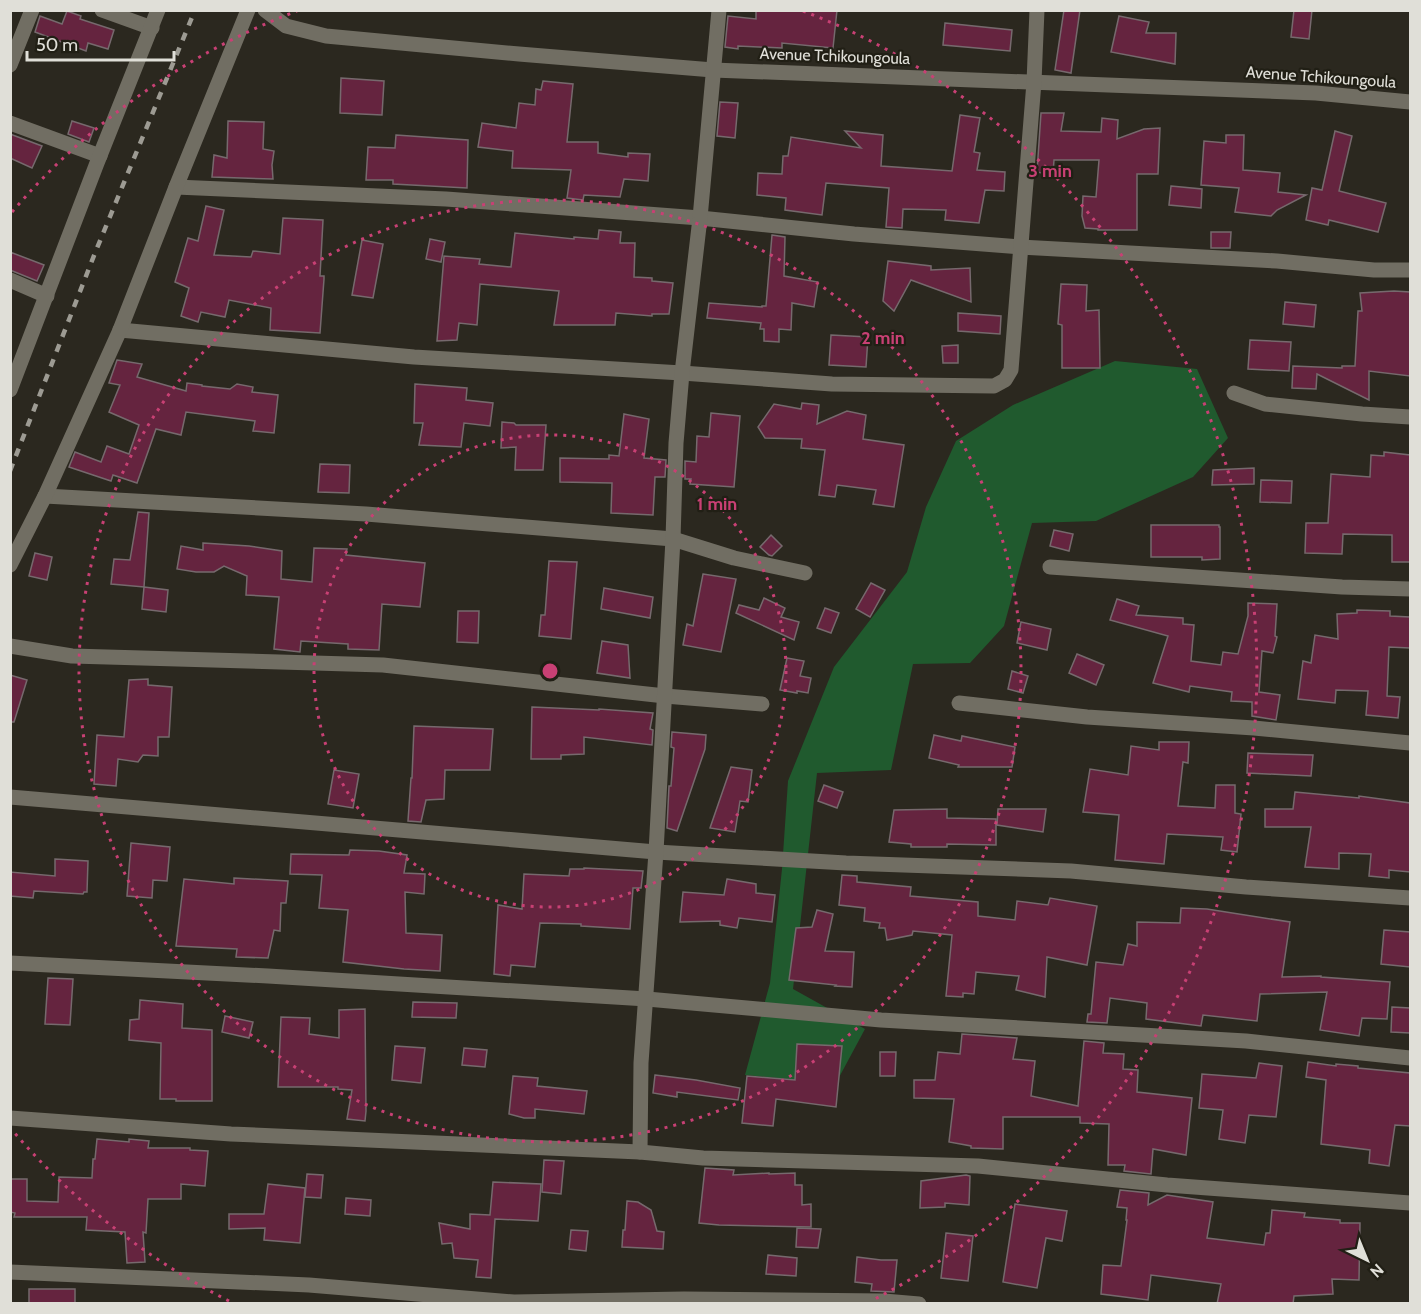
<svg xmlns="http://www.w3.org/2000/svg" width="1421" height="1314" viewBox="0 0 1421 1314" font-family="Cabin,sans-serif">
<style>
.green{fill:#205a2e}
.building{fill:#65243f;stroke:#76696d;stroke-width:1.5}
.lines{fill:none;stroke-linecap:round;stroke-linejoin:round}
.minor{stroke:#716e63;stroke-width:15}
.rail{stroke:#9d9b93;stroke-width:4.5;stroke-dasharray:8 8;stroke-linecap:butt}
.ring{fill:none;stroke:#c84074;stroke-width:3;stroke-dasharray:3 6}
.labels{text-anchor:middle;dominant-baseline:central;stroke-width:4.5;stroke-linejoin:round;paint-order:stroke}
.street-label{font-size:16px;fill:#e0dfd8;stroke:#211f15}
.centre{fill:#c84074;stroke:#211f15;stroke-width:3}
.ring-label{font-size:18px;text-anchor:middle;font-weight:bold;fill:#c84074;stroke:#211f15;stroke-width:4.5;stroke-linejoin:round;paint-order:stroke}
</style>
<rect width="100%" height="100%" fill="#2b281f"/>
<path class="green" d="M1115,361L1197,369L1228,438L1193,477L1096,521L1032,523L1004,626L970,663L913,664L891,770L817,773L793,989L865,1029L836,1083L745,1075L770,983L782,869L788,781L834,667L907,572L926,507L956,441L1013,405Z"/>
<g class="building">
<path d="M756,10H837L833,48L782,43V48L738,46V49L725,47L728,16L756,19Z"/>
<path d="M1064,10H1080L1071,73L1055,70Z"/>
<path d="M1294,10H1312L1309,39L1291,37Z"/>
<path d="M67,11L81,16L80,19L114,30L108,49L88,43L86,51L35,32L40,16L62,24Z"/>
<path d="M1119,16L1149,22L1146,33H1176L1175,64L1111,52Z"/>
<path d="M945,23L1012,30L1010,51L943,45Z"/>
<path d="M341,78L384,81L382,115L340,113Z"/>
<path d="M543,81L573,84L567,142H598V153L628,157V153L650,154L648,181L624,179L620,197L584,195L583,200L567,198L571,170L512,168L513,151L478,147L482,123L516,128L519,103L535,105L536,89L541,90Z"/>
<path d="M720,102L738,103L735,138L717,136Z"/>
<path d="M1041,113H1064L1061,131L1101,132L1102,118L1118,120L1117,139L1144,129L1160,128L1158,174H1137V230H1098V229L1085,228L1082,216L1083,196L1096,197L1099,160H1054L1053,173H1042L1037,172Z"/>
<path d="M960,115L980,118L974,152L980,153L977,170L1005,172L1004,191L985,190L979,223L945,220L946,210L903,209L902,228L886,227L889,188L826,183L822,215L785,210L786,198L757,195L758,173L782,174L783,156H788L791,137L861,148L845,131L883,135L881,166L952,171Z"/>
<path d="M72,121L94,128L89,142L68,134Z"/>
<path d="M228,121L264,122L263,149L274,151L272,165L273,179L212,177L214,155L227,158Z"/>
<path d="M1335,131L1352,136L1339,191L1386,203L1378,232L1329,220L1328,225L1306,220L1312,188L1322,190Z"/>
<path d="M10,134L42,146L32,168L10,158Z"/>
<path d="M396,135L468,140L467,188L393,184V180H366L368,147L395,148Z"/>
<path d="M1226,135H1244L1243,170L1280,173L1278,192L1306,195L1277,210L1271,216L1235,212L1239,188L1201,185L1204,141L1226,143Z"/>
<path d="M1171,186L1202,189L1201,208L1169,205Z"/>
<path d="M206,206L224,210L214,255L251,257L253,251L280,254L283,218L323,220L320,276H324V279L320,333L270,330L271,308L229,300L225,317L201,312L198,322L181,316L189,288L175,282L188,238L198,241Z"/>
<path d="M599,230L621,232L620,243H635L634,277L652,278V281L673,283L669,314H652V316L616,313L615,325H554L559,291L480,284L477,325L459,323L457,340L437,341L444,256L480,259L479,264L511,267L515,233L574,239V237L598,239Z"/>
<path d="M1211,232H1231L1230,248H1211Z"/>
<path d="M772,235L785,237L784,276L818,282L814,307L792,303L791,330L779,329V342L764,341V329H760L761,323L707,318L709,303L762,307V306H766Z"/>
<path d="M430,239L445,242L441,262L426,259Z"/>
<path d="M362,240L383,244L373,298L352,295Z"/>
<path d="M10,252L44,265L37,281L10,270Z"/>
<path d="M888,261L931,266V270L970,268L971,302L911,280L894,311L883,301Z"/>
<path d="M1061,284L1087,285L1086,311L1099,310L1100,368H1062V325L1058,324Z"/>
<path d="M1394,291L1410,292V376L1369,371V400L1317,374L1316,389L1292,388L1293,366L1342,368V366H1355L1358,311H1362L1360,293Z"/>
<path d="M1285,302L1316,305L1314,327L1283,324Z"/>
<path d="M958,313L1001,316L1000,334L958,331Z"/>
<path d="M831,335L868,337L866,367L829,365Z"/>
<path d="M1250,340L1291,342L1289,371L1248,369Z"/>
<path d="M958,345V363H943L942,346Z"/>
<path d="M117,360L142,364L137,377L186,391L187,383L202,385V386L230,389L237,384L253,387L252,392L278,395L274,433L253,431L255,421L186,412L181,435L156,429L137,483L113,475L111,481L69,467L75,452L101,462L107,446L129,454L139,425L109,412L120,385L109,383Z"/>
<path d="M415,384L467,388L466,400L493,403L490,426L464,423L461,447L419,445L423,423H414Z"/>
<path d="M802,403L819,405L817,424L847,411L866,415L863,439L904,445L894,507L873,504L876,490L837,485L835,497L819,495L825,450L801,448L802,439L765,438L758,427L774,404L801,409Z"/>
<path d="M711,413L740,416L734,487L690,484L691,479H685V461L696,462L697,436L709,437Z"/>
<path d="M624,414L649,419L644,458L666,460L665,477H655L653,515L611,513L612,483L560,482V458L609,459V455L619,456Z"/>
<path d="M502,422L514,423L516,425H546L543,470H515L516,447L501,448Z"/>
<path d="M1384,452L1410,455V562H1392V535L1343,534L1342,554L1305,553L1306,523H1328L1331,474L1370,477L1371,455L1384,456Z"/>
<path d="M320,464L350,465L349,493L318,492Z"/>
<path d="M1254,468V484L1212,485L1213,470Z"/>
<path d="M1261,480L1292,481L1291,503L1260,502Z"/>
<path d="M138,512L149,513L144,587L111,584L114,559L130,560Z"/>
<path d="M1151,525H1219V527H1220V559L1202,560V557H1151Z"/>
<path d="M1054,530L1073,534L1069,551L1050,546Z"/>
<path d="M771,535L782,546L772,556L769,555L760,547Z"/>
<path d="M203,543L249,546L282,551L281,579L312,582L314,548L347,549L346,555L425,563L420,607L382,604L379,650L348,649V644L301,641L300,652L274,649L279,597L246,595L247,576L224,566L214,572H196L177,569L181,546L203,550Z"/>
<path d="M35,553L52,557L47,580L29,576Z"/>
<path d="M549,561L577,562L571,639L539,636L541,615H545Z"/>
<path d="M703,574L736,579L721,652L683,645L687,624L693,626Z"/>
<path d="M871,583L885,590L870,617L856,609Z"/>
<path d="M144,587L168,590L166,612L142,609Z"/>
<path d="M604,588L653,597L650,618L601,609Z"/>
<path d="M764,598L785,608L781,617L799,622L794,640L736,613L739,605L759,610Z"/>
<path d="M1117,599L1139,606L1136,615L1183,618V624L1194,625L1191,661L1221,665L1223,652L1238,654L1248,616V603L1277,604L1275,636L1277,637L1273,653L1262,651L1259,692L1280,695L1276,720L1252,716V702L1231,701L1232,692L1190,686L1189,692L1153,683L1168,636L1110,620Z"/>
<path d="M825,608L839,613L831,633L817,628Z"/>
<path d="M1357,610L1390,611V616L1410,617V648L1389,647L1387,696L1400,697L1398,718L1366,715L1368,691L1336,690L1335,703L1298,699L1303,661L1311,663L1315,635L1338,639L1337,614L1357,613Z"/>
<path d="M458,611H479L478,643L457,642Z"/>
<path d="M1021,622L1051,629L1047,650L1017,643Z"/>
<path d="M602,641L628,645L630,678L597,673Z"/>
<path d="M1077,654L1104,665L1096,685L1069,673Z"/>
<path d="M787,658L804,661L800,676L811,678L808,693L797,691V693L780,690Z"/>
<path d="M1012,671L1028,676L1023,693L1008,689Z"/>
<path d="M10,675L27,680L14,722H10Z"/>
<path d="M148,679V685L172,687L169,737H158V756L143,755L138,762L118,759L116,786L94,784L97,735L124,737L129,680Z"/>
<path d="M532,707L599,710V709L653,713L650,729L653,730L652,745L584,737V754L561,755V759H531Z"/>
<path d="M414,726L493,729L490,770H445L444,799L426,800L421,822L408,821L411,778H412Z"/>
<path d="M672,732L706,735L705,749L677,831L667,828L669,786H671L674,748L671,747Z"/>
<path d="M934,735L961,741L962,736L1015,747L1012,767H958L959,765L929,758Z"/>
<path d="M1159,742H1189L1188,763L1183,762L1178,806L1215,808L1216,785H1235V813L1241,814L1237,852L1221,850L1223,837L1167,834L1164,864L1115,860L1119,815L1083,812L1090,769L1128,775L1131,746L1159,750Z"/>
<path d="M1248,753L1313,755L1311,776L1247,773Z"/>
<path d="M731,767L752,770L748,802L740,801L735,832L710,828Z"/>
<path d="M334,770L359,774L353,808L328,804Z"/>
<path d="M824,785L843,792L837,808L818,801Z"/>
<path d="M1295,792L1359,798V796L1410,803V872L1389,870V878L1369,876L1371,854L1339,853V869L1305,867L1311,827H1265V809H1293Z"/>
<path d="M947,809V818L996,819V845L947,844V847H911V844L889,842L894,810Z"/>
<path d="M998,809H1046L1043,832L997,825Z"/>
<path d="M131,843L170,847L167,881L153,880L152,898L127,896Z"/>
<path d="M350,850L379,851L407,855L404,873L425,874L424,894L405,892L406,933L442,935L440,971L404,969L343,962L348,910L319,908L322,875L290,874L291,854L349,855Z"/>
<path d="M55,859L88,861L87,892H84L83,894L34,891L33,898L10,896V872L55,876Z"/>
<path d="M584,868L643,871L641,888H633L630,929L581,926V924L540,923L535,967L511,965L510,976L494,974L498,905L522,909L524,874L569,876L570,869H584Z"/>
<path d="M842,875L857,876V882L911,887L910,896L978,902V916L1015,920L1017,901L1048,905L1050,898L1097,906L1087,965L1047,957L1045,997L1016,990L1019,976L976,972L974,994L963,993V997L946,996L952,935L913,931L912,935L887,940L885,928H879L880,923L864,921L865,908L839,905Z"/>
<path d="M234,878L288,881L286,903H281L280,931L274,930L268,958L236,957L237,949L176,946L184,879L234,884Z"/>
<path d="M727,879L756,884V893L775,895L772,922L739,918L737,928L720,925V921L680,922L683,892L724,895Z"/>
<path d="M1181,908L1207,909L1290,922L1282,977L1321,976V977L1390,982L1387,1019L1362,1018L1359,1036L1320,1030L1327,992L1260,994L1257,1021L1203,1015L1201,1026L1146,1019L1147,1003L1110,998L1107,1023L1087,1022L1088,1014H1091L1096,962L1123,965L1128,944L1137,946V922L1180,923Z"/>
<path d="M817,910L833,914L825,951L854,952L852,987L835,986L836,985L789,980L796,928L812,927Z"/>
<path d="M1384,930L1410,932V967L1381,964Z"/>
<path d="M48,978L73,979L70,1025L45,1024Z"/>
<path d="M140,1000L183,1004L182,1028L212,1030V1101H176V1099H160L161,1043L129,1040L130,1020L139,1019Z"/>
<path d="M413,1002L457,1003L456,1018L412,1017Z"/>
<path d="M1392,1007L1410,1008V1033L1391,1032Z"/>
<path d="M365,1009L366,1111L365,1121L347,1119L352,1090L338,1089V1087H278L281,1017L310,1018L309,1034L339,1038V1010Z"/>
<path d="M225,1016L253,1022L249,1038L222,1032Z"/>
<path d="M962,1034L1017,1038L1013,1059L1035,1061L1031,1096L1078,1106L1084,1041L1104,1043L1103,1053L1124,1054L1123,1069L1138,1070L1137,1092L1192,1098L1186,1155L1153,1149L1151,1174L1124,1171L1125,1165H1108L1109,1124L1080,1123V1117H1003V1149L971,1148V1146L949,1142L954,1099L914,1098V1080H935L938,1052L960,1054Z"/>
<path d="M797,1044L842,1046L836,1107L776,1099L773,1126L742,1123L747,1076L795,1080Z"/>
<path d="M395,1046L425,1048L421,1083L392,1080Z"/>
<path d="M464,1048L487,1050L485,1067L462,1065Z"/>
<path d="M880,1052H896L895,1076H880Z"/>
<path d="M1308,1062L1336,1066V1064L1358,1066V1068L1410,1073V1126L1395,1125L1389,1166L1369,1163L1370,1150L1321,1144L1326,1080L1306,1077Z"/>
<path d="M1259,1063L1282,1066L1276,1117L1249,1115L1245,1143L1219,1139L1223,1110L1199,1108L1202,1074L1256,1078Z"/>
<path d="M655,1075L696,1080L740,1088L738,1100L677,1092V1097L653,1093Z"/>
<path d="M513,1076L538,1078L537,1086L587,1091L584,1114L535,1109V1118H524L509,1114Z"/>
<path d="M97,1139L129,1142V1139L149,1141L148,1148H190V1150L208,1151L205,1186L181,1184V1199H148L146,1233L143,1232L145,1262L127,1263L125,1232L86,1230L87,1217H14L15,1213L10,1212V1179H27V1201L58,1202L59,1177L92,1178L93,1159H95Z"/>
<path d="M544,1160L564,1161L561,1194L542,1192Z"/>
<path d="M705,1168L734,1170L733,1175L769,1173V1174L795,1173V1185H802V1205L811,1204V1227L719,1225L699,1223Z"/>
<path d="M307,1174L323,1175L321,1198L305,1197Z"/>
<path d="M966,1175L970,1176L969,1205L945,1203V1207L920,1208L921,1181Z"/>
<path d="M493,1182L541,1184L538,1221L495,1219L491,1278L476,1277L478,1260L454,1258L452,1243L442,1244L439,1223L470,1229V1214L490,1215Z"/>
<path d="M268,1184L305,1188L300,1243L264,1240L265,1228L229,1229V1214H264Z"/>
<path d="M1120,1190L1149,1193L1148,1205L1167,1195L1213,1202L1207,1238L1264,1245L1266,1233H1270L1272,1210L1305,1213L1304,1217L1340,1220V1223H1360L1359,1280L1332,1279L1333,1294L1294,1296L1293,1304H1217L1221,1284L1151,1275L1148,1300L1101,1294L1103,1265L1121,1266L1127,1220H1126L1127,1208L1117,1207Z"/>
<path d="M346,1198L371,1200L370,1216L345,1214Z"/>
<path d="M627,1201L638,1202L651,1210L657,1231L664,1232L663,1249L622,1247L623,1230H625Z"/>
<path d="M1015,1204L1067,1211L1062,1241L1046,1238L1037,1288L1003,1282Z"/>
<path d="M797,1228L821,1229L818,1248L796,1247Z"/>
<path d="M571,1230L588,1231L586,1251L569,1249Z"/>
<path d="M946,1233L973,1236L968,1281L941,1278Z"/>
<path d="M768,1255L797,1258L796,1276L766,1274Z"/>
<path d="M857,1257L881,1260H897L894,1292L871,1291L872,1284L855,1282Z"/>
<rect x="29" y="1289" width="46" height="15"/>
</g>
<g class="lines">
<g class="minor">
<path d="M102,10L152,28"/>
<path d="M265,10L286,26L326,36L519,54L713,70L1316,93L1410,102"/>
<path d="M10,65L32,10"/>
<path d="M10,123L100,156"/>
<path d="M176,187L446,199L700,218L854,234L1020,247L1277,261L1374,270H1410"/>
<path d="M10,280L47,296"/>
<path d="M120,330L414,357L682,373L832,384L994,386L1005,380L1011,370L1034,82L1037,10"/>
<path d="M10,390L97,163L158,10"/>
<path d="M1234,393L1265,404L1362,414L1410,417"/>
<path d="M45,496L366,514L673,539L734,558L805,573"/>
<path d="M10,565L45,496L120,330L176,187L248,10"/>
<path d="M1050,567L1342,587L1410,589"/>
<path d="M10,646L72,656L383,665L665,696L762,704"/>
<path d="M959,703L1087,717L1254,728L1410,743"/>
<path d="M10,797L656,852L846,863L1071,871L1246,887L1410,898"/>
<path d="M10,963L268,976L647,999L881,1020L1246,1041L1410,1058"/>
<path d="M10,1118L231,1134L640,1152L703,1158L978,1166L1167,1185L1410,1203"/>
<path d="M640,1152L641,1063L656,852L673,539L676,443L682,373L700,218L719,10"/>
<path d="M10,1272L309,1285L514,1302L684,1299L884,1301L919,1304"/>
</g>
<path class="rail" d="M10,471L95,253L195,10"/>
</g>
<g class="ring">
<circle cx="550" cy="671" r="236"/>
<circle cx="550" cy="671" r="471"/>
<path d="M229 1301A707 707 0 0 1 12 1130M12 212A707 707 0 0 1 297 11M803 11A707 707 0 0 1 871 1301"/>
</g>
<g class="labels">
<g class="street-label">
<text transform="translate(835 56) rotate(2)">Avenue Tchikoungoula</text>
<text transform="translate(1321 77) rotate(4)">Avenue Tchikoungoula</text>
</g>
</g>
<circle cx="550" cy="671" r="9" class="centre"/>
<g class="ring-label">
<text x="1050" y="177">3 min</text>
<text x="883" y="344">2 min</text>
<text x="717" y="510">1 min</text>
</g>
<rect width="1421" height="1314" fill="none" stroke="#e0dfd8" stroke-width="24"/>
<g transform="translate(1367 1260) rotate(137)" stroke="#211f15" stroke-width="4.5" paint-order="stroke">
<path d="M0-4.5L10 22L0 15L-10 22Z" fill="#e0dfd8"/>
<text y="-9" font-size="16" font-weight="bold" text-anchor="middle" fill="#e0dfd8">N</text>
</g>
<path d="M27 51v9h147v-9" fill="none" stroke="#e0dfd8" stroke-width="3"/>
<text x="36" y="51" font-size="18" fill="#e0dfd8" stroke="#211f15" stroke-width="4.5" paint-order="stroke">50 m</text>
</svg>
